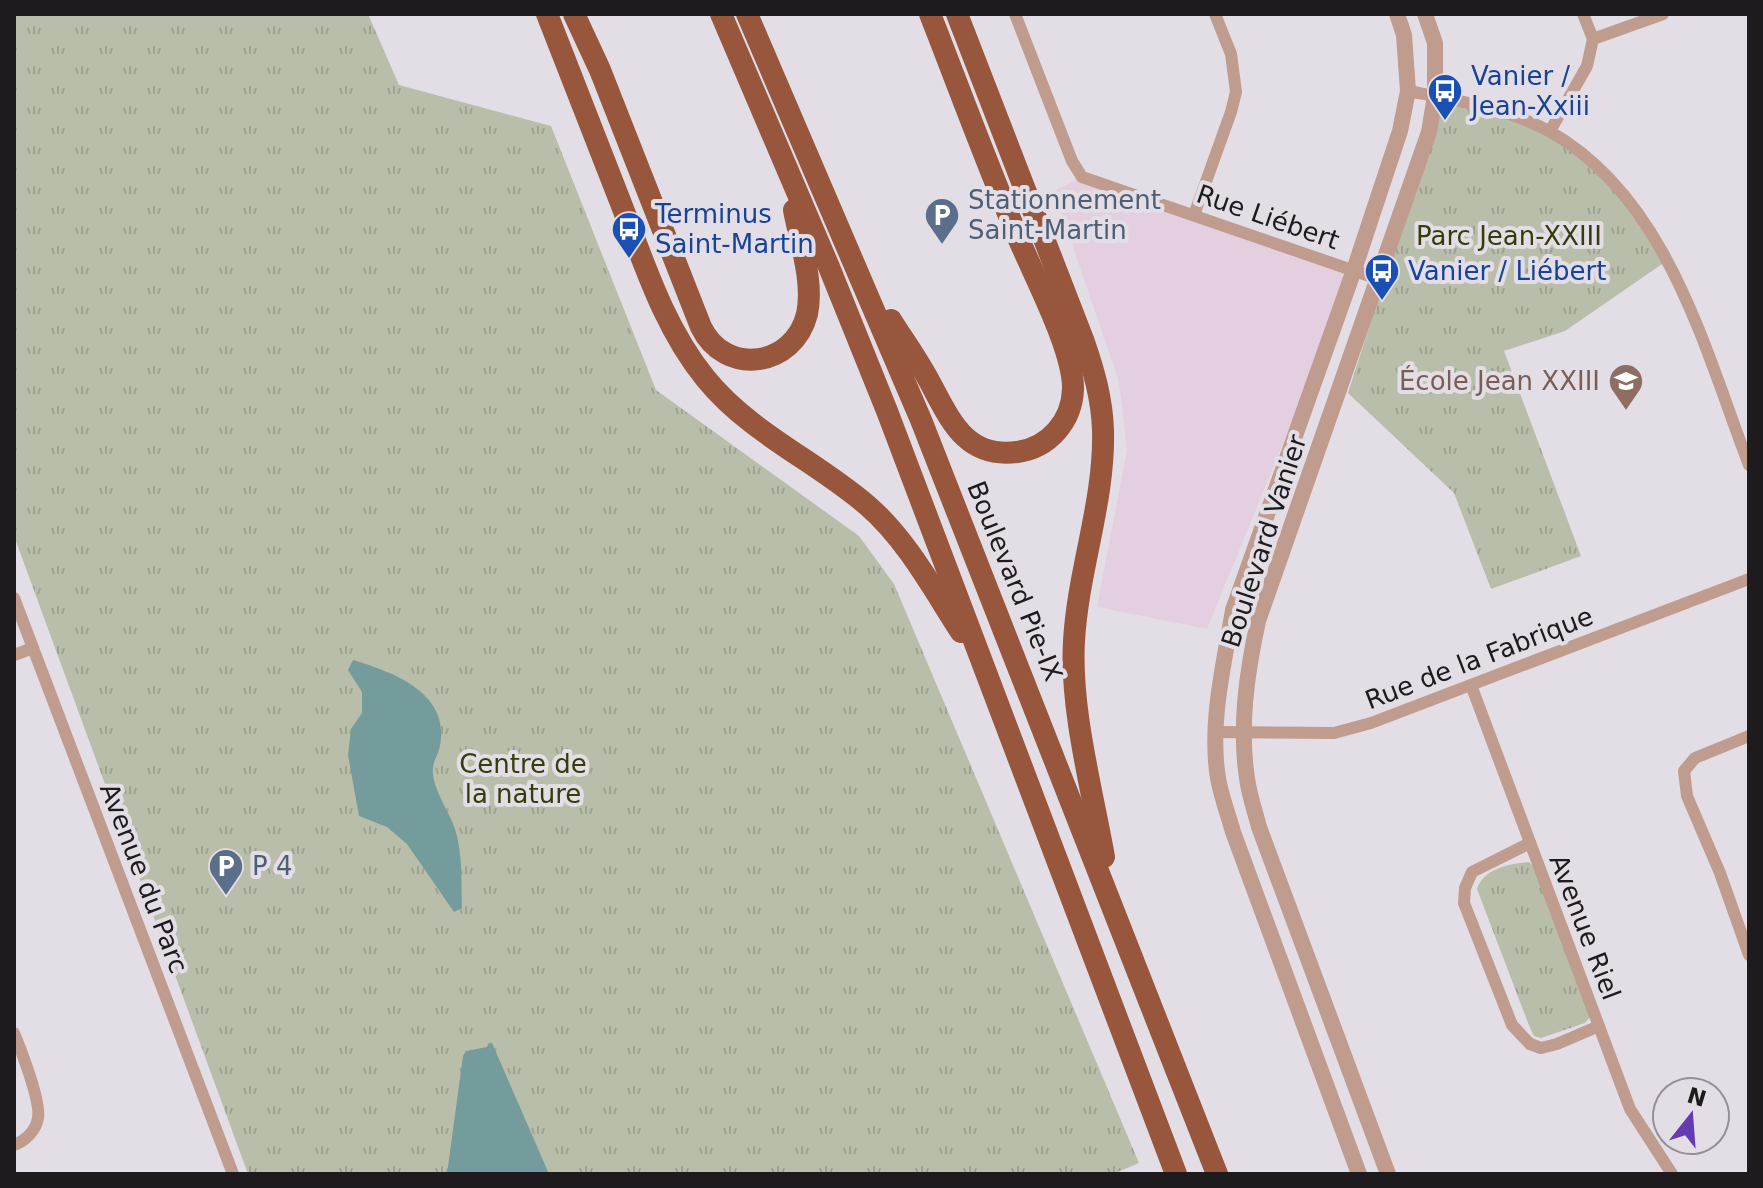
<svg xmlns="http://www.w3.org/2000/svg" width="1763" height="1188" viewBox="0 0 1763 1188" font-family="'DejaVu Sans',sans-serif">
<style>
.commercial{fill:#e3cfdf}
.park{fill:url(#park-tufts)}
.water{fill:#749c9c}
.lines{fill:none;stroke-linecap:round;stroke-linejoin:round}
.minor{stroke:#bf9c8e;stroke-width:12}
.tertiary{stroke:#bf9c8e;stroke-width:16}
.trunk{stroke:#98563c;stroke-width:22}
.labels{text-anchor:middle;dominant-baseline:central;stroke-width:8;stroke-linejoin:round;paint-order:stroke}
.transit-label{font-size:26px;fill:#164399;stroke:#e3dee5;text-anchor:start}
.service-label{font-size:26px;fill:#4e5e75;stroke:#e3dee5;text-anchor:start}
.street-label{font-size:26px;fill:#1d1b1d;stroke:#e3dee5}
.park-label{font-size:26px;fill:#353e0a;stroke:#e3dee5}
.education-label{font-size:26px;fill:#785e54;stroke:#e3dee5;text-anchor:end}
</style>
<defs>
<pattern id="park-tufts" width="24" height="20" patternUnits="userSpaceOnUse" patternTransform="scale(2)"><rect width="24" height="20" fill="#b8bea9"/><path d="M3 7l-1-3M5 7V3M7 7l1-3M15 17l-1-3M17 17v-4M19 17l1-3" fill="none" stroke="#9ea391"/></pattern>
</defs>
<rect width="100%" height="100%" fill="#e3dee5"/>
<path class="commercial" d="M1082,177L1354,270L1207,629L1097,607L1127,450L1119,382L1054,191Z"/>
<g class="park">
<path d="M14,14H368L399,85L551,126L656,390L859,536L894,584L1139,1163L1113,1174H248L14,536Z"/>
<path d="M1442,100L1505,114L1549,134L1603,174L1665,262L1565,331L1504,351L1581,556L1491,589L1454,493L1348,393Z"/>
<path d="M1529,862L1536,869L1591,1016L1585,1023L1541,1038L1534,1036L1530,1028L1477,889C1484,868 1510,864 1529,862Z"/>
</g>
<g class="water">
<path d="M353,660C389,671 445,690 441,738C440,759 428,760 435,784C440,800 450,814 455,829C463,854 461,882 462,908L454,912L407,844L387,827L359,816L348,755L351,729L362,713V692L348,670Z"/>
<path d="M489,1043H492L549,1174H447L463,1056L466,1051L487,1047Z"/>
</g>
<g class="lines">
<g class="minor">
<path d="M1015,14L1072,161L1082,177L1378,279"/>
<path d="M1593,39L1663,14"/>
<path d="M1408,91C1454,100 1507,108 1549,131C1667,197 1704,348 1749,465"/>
<path d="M1550,131L1587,66L1593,39L1583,14"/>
<path d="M1194,215L1231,112L1236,92L1231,54L1215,14"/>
<path d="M14,598L233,1174"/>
<path d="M14,655L33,648"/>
<path d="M1471,685L1630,1109L1672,1174"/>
<path d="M1217,732L1334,733L1371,723L1749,579"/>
<path d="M1749,736L1695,758L1684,771L1687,796L1720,873L1749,955"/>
<path d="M1530,843L1472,872L1465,888L1464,903L1512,1025L1530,1044L1541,1048L1557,1044L1599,1026"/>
<path d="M14,1033C21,1050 41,1101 38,1118C36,1131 25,1141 14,1145"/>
</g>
<g class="tertiary">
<path d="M1359,1174L1233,832C1228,814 1221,796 1218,778C1209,723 1224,664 1233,610L1354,270L1400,131L1408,91L1404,35L1397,14"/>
<path d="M1388,1174L1259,827C1255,811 1249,795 1247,778C1239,726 1247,672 1258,621L1429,132L1435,96V43L1425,14"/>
</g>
<g class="trunk">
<path d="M547,14C572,78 597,142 622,206C645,266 665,329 706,379C750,433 816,461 868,506C907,540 933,589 961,632"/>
<path d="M574,14L600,70L701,327C725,377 794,367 807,314C814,282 800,242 794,210"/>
<path d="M721,14L829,267L887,411L1176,1174"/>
<path d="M747,14L921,420L1217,1174"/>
<path d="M957,14L1084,342C1094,371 1102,399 1103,430C1105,501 1078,570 1074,641C1070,709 1092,789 1104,857"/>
<path d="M891,320C903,339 916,357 927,377C949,416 963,459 1017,452C1049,448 1072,421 1073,389C1074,350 1033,274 1017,235C986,162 959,88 930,14"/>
</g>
</g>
<defs>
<g id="bus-pin" transform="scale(1.8)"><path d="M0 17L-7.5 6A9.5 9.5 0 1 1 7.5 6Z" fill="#1a4fb4" stroke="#e3dee5"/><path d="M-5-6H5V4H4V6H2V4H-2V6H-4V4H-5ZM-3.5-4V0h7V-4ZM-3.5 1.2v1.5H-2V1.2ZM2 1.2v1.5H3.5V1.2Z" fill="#fff"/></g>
<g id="parking-pin" transform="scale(1.8)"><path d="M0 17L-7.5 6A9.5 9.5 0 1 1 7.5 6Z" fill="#5c6f8a" stroke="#e3dee5"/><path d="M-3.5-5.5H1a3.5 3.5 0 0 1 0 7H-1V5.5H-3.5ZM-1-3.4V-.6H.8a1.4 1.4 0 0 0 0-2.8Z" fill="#fff"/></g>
<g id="school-pin" transform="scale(1.8)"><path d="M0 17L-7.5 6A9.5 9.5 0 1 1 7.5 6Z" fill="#8d6e63" stroke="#e3dee5"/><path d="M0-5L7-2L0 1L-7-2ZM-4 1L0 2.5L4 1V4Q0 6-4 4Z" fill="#fff"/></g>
</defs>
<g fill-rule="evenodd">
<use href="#bus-pin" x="1445" y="91"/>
<use href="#parking-pin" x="942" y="215"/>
<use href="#bus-pin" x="629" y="229"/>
<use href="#bus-pin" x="1382" y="271"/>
<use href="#school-pin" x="1626" y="381"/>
<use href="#parking-pin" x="226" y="866"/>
</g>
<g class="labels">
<g class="transit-label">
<text x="1471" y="76">Vanier /<tspan x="1471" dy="30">Jean-Xxiii</tspan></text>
<text x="655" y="214">Terminus<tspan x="655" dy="30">Saint-Martin</tspan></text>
<text x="1408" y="271">Vanier / Liébert</text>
</g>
<g class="service-label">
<text x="968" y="200">Stationnement<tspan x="968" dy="30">Saint-Martin</tspan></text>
<text x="252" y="866">P 4</text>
</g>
<g class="street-label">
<text transform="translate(1268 217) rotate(19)">Rue Liébert</text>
<text transform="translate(1264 541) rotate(-72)">Boulevard Vanier</text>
<text transform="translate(1015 581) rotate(68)">Boulevard Pie-IX</text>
<text transform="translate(1479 658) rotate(-21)">Rue de la Fabrique</text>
<text transform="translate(144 878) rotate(69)">Avenue du Parc</text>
<text transform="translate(1585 927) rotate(69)">Avenue Riel</text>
</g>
<g class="park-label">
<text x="1509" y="236">Parc Jean-XXIII</text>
<text x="523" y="764">Centre de<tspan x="523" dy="30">la nature</tspan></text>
</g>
<g class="education-label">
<text x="1600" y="381">École Jean XXIII</text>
</g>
</g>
<rect width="1763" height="1188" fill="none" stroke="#1d1b1d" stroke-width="32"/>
<g transform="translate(1691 1116) rotate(17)"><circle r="38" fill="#e3dee5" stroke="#949095" stroke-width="2"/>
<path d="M0-6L14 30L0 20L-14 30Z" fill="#663ab2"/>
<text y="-12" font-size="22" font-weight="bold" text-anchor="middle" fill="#1d1b1d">N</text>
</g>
</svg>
